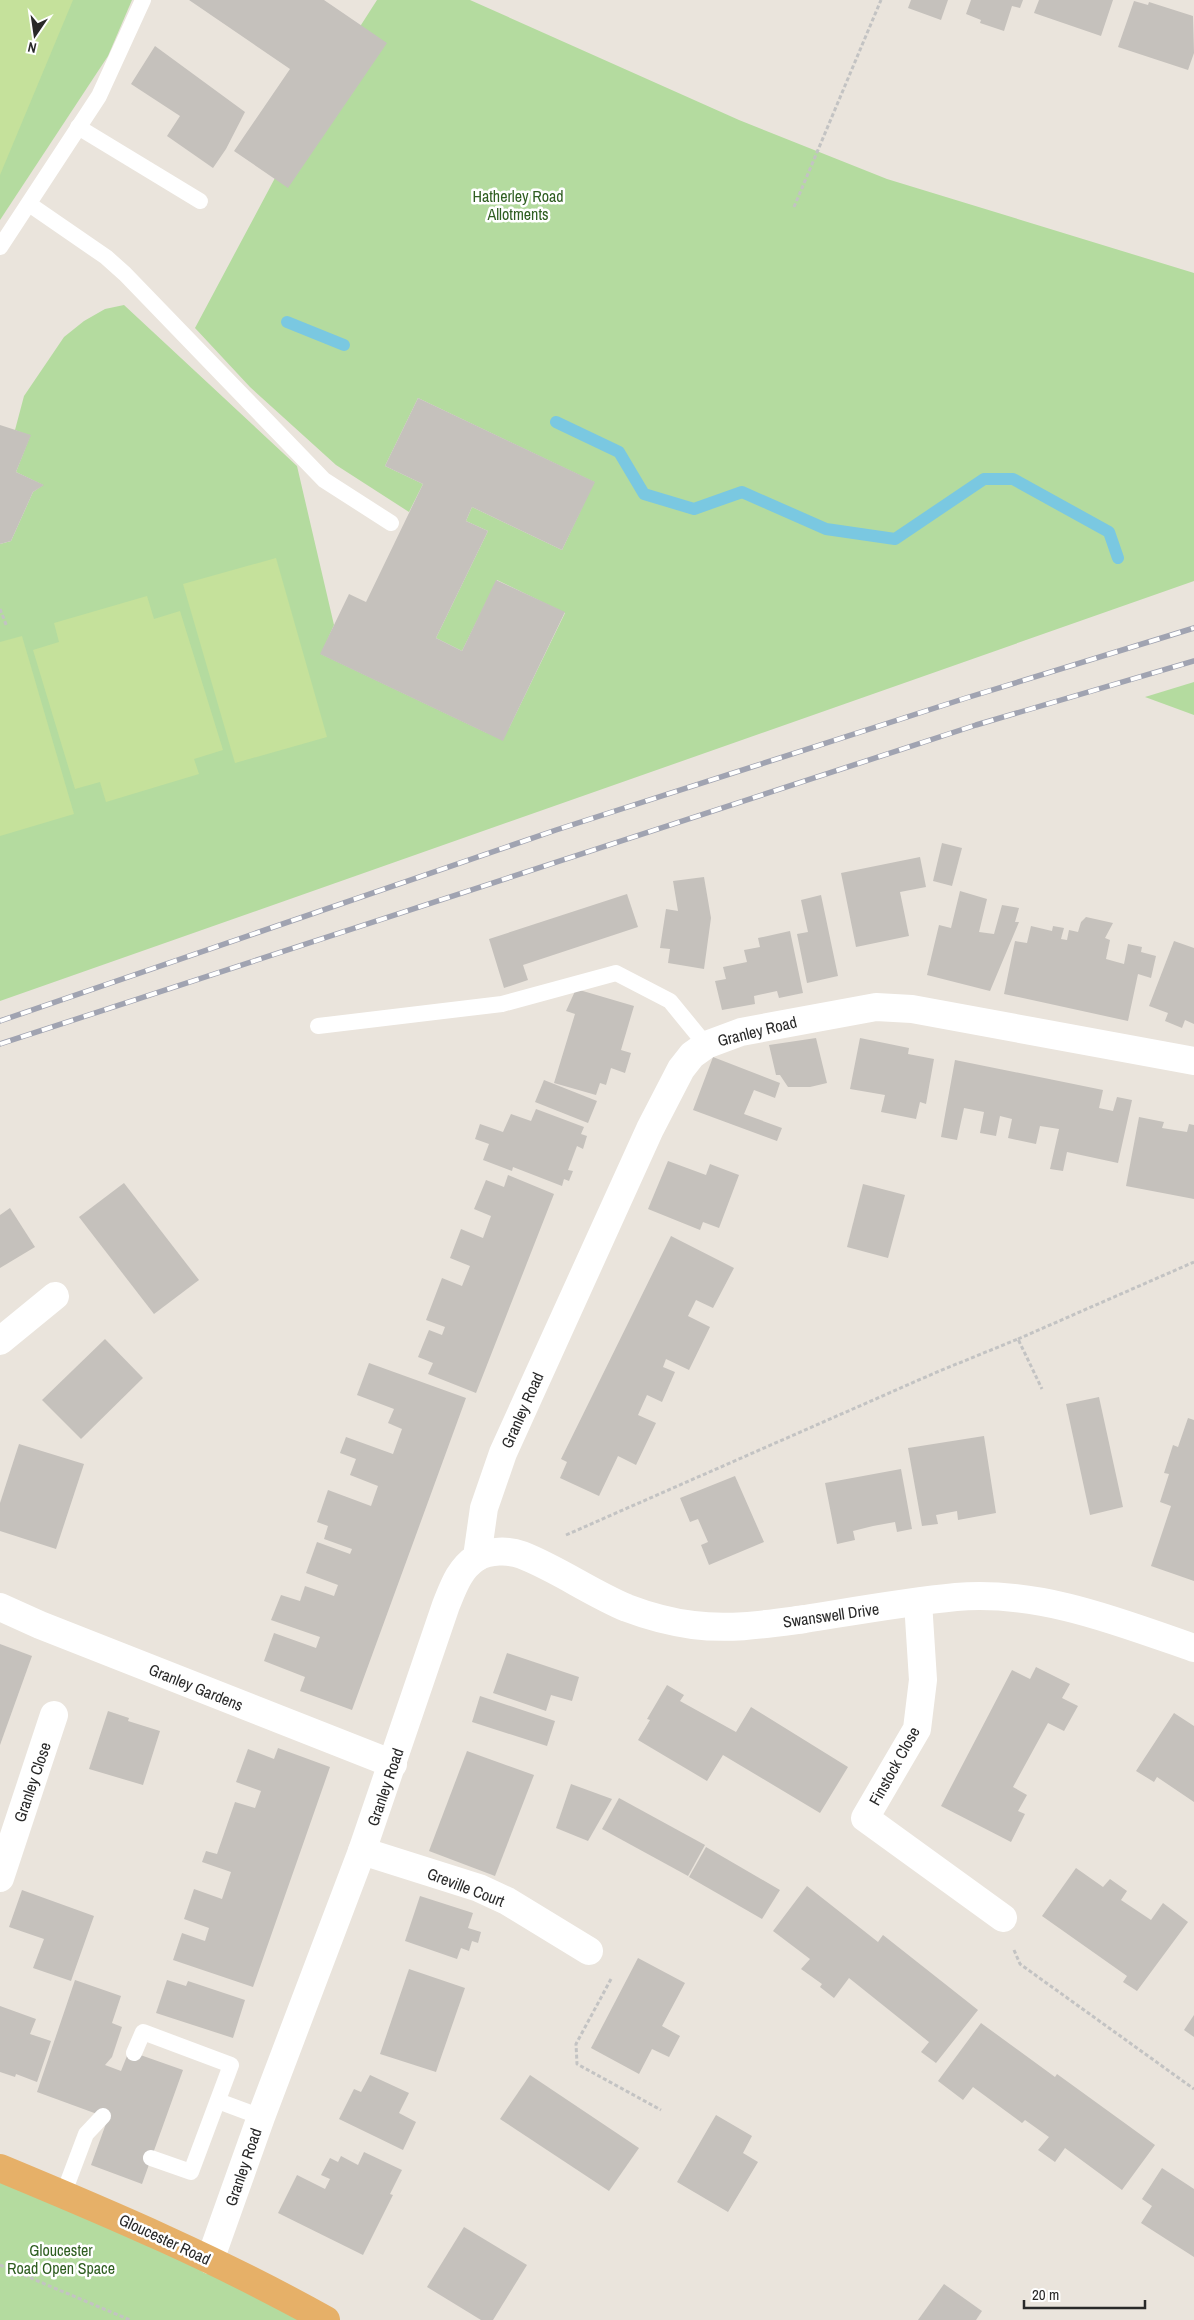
<svg xmlns="http://www.w3.org/2000/svg" width="1194" height="2320" viewBox="0 0 1194 2320" font-family="'Archivo Narrow',sans-serif">
<style>
.green{fill:#b4db9f}
.pitch{fill:#c5e19b}
.lines{fill:none;stroke-linecap:round;stroke-linejoin:round}
.stream{stroke:#7ac8e1;stroke-width:12}
.building{fill:#c5c1bc}
.path{stroke:#c3c3c3;stroke-width:3;stroke-dasharray:4 2.5;stroke-linecap:butt}
.service{stroke:#fff;stroke-width:16}
.minor{stroke:#fff;stroke-width:28}
.trunk{stroke:#e6b068;stroke-width:28}
.rail-casing{stroke:#a0a3b1;stroke-width:5.5}
.rail{stroke:#fff;stroke-width:4;stroke-dasharray:11;stroke-linecap:butt}
.labels{text-anchor:middle;dominant-baseline:central;stroke-width:5;stroke-linejoin:round;paint-order:stroke}
.park-label{font-size:16px;fill:#2f5e21;stroke:#fff}
.street-label{font-size:16px;fill:#292929;stroke:#fff}
</style>
<rect width="100%" height="100%" fill="#eae4dc"/>
<g class="green">
<path d="M0,0H132L108,56L0,220Z"/>
<path d="M377,0H470L739,120L887,179L1194,273V581L0,1001V544L11,541L33,492L43,485L16,472L30,436L15,430L24,396L64,337L84,321L105,309L124,305L297,466L334,625L321,654L487,733L509,728L565,613L497,580L462,651L436,638L488,531L466,521L472,507L562,550L594,482L418,398L385,466L423,484L409,512L336,465L250,387L195,328L275,178L361,25Z"/>
<path d="M1194,682V715L1145,697Z"/>
<path d="M0,2169L326,2320H0Z"/>
</g>
<g class="pitch">
<path d="M0,0H73L0,175Z"/>
<path d="M276,558L327,737L235,763L183,584Z"/>
<path d="M147,596L154,619L180,611L223,750L194,759L199,774L106,802L100,782L75,789L33,650L59,642L54,623Z"/>
<path d="M22,636L74,814L0,836V642Z"/>
</g>
<g class="lines">
<g class="stream">
<path d="M287,322L344,345"/>
<path d="M556,422L619,452L644,494L694,509L742,492L826,529L895,539L984,479H1013L1109,532L1118,558"/>
</g>
</g>
<g class="building">
<path d="M189,0H324L387,43L288,188L234,151L290,69Z"/>
<path d="M911,0H948L941,20L908,8Z"/>
<path d="M971,0H1023L1020,8L1012,6L1004,31L980,23L981,20L966,14Z"/>
<path d="M1039,0H1113L1101,36L1034,13Z"/>
<path d="M1134,1L1148,5L1149,2L1193,16L1194,53L1188,70L1118,47Z"/>
<path d="M155,46L245,112L226,149L213,168L167,136L180,116L131,84Z"/>
<path d="M418,398L595,482L562,550L472,507L466,521L488,531L436,638L462,651L496,580L565,612L503,741L320,654L349,594L366,602L423,484L385,466Z"/>
<path d="M0,425L31,435L16,472L44,485L33,492L11,541L0,544Z"/>
<path d="M942,843L962,848L952,886L933,881Z"/>
<path d="M920,857L926,887L900,892L909,936L856,947L841,873Z"/>
<path d="M704,877L711,918L704,969L668,963L670,949L660,948L666,909L678,911L673,881Z"/>
<path d="M960,891L987,899L979,932L994,934L1002,905L1019,908L1015,922H1019L990,991L927,975L939,925L951,928Z"/>
<path d="M627,894L638,927L523,965L528,980L504,988L489,939Z"/>
<path d="M821,895L838,976L807,983L797,934L808,932L801,900Z"/>
<path d="M1086,917L1113,923L1105,938L1110,940L1106,959L1124,964L1128,944L1142,947L1141,952L1156,956L1151,978L1138,974L1128,1021L1004,994L1015,941L1027,943L1031,926L1052,931L1053,926L1064,928L1061,939L1067,940L1069,930L1078,932L1081,922Z"/>
<path d="M790,931L803,993L779,998L777,991L754,996L755,1004L722,1010L715,981L726,979L723,967L747,962L744,950L760,947L758,938Z"/>
<path d="M1174,941L1194,948V1024L1185,1020L1182,1028L1165,1021L1168,1013L1149,1006Z"/>
<path d="M576,989L634,1006L621,1050L631,1053L625,1073L611,1068L606,1085L600,1083L596,1095L554,1083L575,1014L566,1011Z"/>
<path d="M816,1038L827,1083L810,1087H788L780,1075H776L769,1045Z"/>
<path d="M860,1038L909,1048L908,1054L934,1059L926,1104L920,1102L916,1119L881,1112L885,1095L850,1089Z"/>
<path d="M713,1057L780,1083L775,1098L754,1090L744,1114L782,1128L777,1141L693,1110Z"/>
<path d="M955,1060L1103,1090L1099,1108L1113,1111L1117,1097L1132,1100L1118,1163L1067,1152L1063,1171L1050,1169L1059,1129L1040,1126L1036,1144L1008,1138L1012,1119L1000,1116L996,1136L980,1133L984,1112L964,1108L957,1140L941,1137Z"/>
<path d="M544,1080L597,1101L588,1123L535,1102Z"/>
<path d="M536,1109L584,1127L581,1134L587,1136L583,1149L577,1146L568,1170L573,1171L569,1181L564,1179L562,1186L513,1167L512,1171L483,1160L489,1144L475,1139L480,1124L503,1132L511,1114L531,1121Z"/>
<path d="M1139,1117L1164,1122L1162,1128L1187,1132L1189,1124L1194,1125V1199L1126,1186Z"/>
<path d="M668,1161L706,1175L710,1164L739,1175L719,1228L703,1222L700,1230L648,1209Z"/>
<path d="M508,1175L554,1194L476,1393L428,1374L433,1363L418,1357L429,1330L442,1335L445,1327L426,1320L442,1278L462,1286L470,1266L450,1258L461,1229L483,1238L491,1216L474,1209L486,1180L504,1187Z"/>
<path d="M124,1183L199,1280L154,1314L79,1217Z"/>
<path d="M863,1184L905,1195L888,1258L847,1247Z"/>
<path d="M10,1208L35,1247L0,1268V1215Z"/>
<path d="M671,1236L734,1268L713,1308L696,1300L688,1316L710,1327L689,1370L666,1359L663,1367L675,1372L662,1402L647,1395L638,1415L656,1423L636,1465L618,1456L599,1496L560,1478L567,1462L561,1459Z"/>
<path d="M105,1339L143,1378L81,1439L42,1400Z"/>
<path d="M369,1363L466,1398L352,1710L300,1691L305,1677L264,1661L274,1633L316,1648L320,1637L271,1620L281,1595L300,1601L305,1586L334,1596L338,1585L306,1573L317,1542L350,1554L352,1549L324,1539L328,1526L317,1522L328,1490L371,1506L378,1486L350,1475L356,1459L340,1453L346,1437L393,1454L402,1429L388,1423L394,1409L357,1395Z"/>
<path d="M1099,1397L1123,1507L1090,1515L1066,1404Z"/>
<path d="M1188,1418L1194,1420V1581L1151,1566L1171,1506L1160,1502L1169,1474L1164,1473L1173,1445L1178,1447Z"/>
<path d="M984,1436L996,1513L958,1520L957,1511L936,1515L938,1524L922,1526L908,1448Z"/>
<path d="M19,1444L84,1464L56,1549L0,1531V1503Z"/>
<path d="M901,1469L912,1529L897,1532L895,1522L873,1526L853,1531L855,1540L837,1544L825,1483Z"/>
<path d="M735,1476L764,1542L709,1565L701,1545L708,1542L698,1519L690,1522L680,1498Z"/>
<path d="M0,1644L32,1656L0,1745Z"/>
<path d="M507,1653L579,1677L572,1701L551,1695L546,1711L493,1693Z"/>
<path d="M1036,1667L1070,1684L1062,1698L1078,1706L1064,1731L1048,1723L1013,1787L1027,1795L1018,1811L1025,1814L1011,1842L941,1806L1012,1670L1030,1679Z"/>
<path d="M667,1685L684,1695L680,1701L736,1732L751,1707L848,1767L820,1813L723,1755L707,1781L638,1740L650,1720L647,1719Z"/>
<path d="M480,1696L555,1721L547,1746L472,1722Z"/>
<path d="M108,1711L129,1718L128,1721L160,1731L143,1785L89,1769Z"/>
<path d="M1174,1713L1194,1726V1802L1157,1777L1154,1782L1136,1771Z"/>
<path d="M278,1748L330,1767L253,1987L173,1960L182,1933L205,1941L209,1928L184,1919L194,1889L222,1899L231,1872L202,1862L206,1851L217,1854L235,1802L255,1808L261,1791L236,1782L248,1749L274,1759Z"/>
<path d="M467,1751L534,1775L495,1876L429,1851Z"/>
<path d="M571,1784L612,1799L588,1841L556,1828Z"/>
<path d="M619,1798L705,1845L688,1876L602,1829Z"/>
<path d="M706,1847L780,1890L762,1919L689,1877Z"/>
<path d="M1076,1868L1103,1887L1110,1879L1127,1891L1121,1900L1151,1920L1163,1903L1188,1922L1137,1991L1123,1982L1127,1976L1042,1916Z"/>
<path d="M807,1886L878,1942L883,1935L978,2010L936,2063L921,2052L929,2042L849,1978L834,1998L820,1987L822,1984L801,1969L810,1959L773,1931Z"/>
<path d="M22,1890L94,1916L71,1981L33,1968L44,1939L9,1927Z"/>
<path d="M420,1896L473,1913L468,1928L481,1932L478,1943L472,1941L469,1951L461,1948L457,1959L405,1941Z"/>
<path d="M638,1958L685,1983L662,2026L680,2036L669,2057L652,2049L639,2074L591,2048Z"/>
<path d="M409,1969L465,1988L436,2072L380,2054Z"/>
<path d="M75,1980L121,1996L112,2023L122,2027L112,2057L105,2065L121,2071L129,2051L183,2070L142,2184L91,2165L108,2118L37,2092Z"/>
<path d="M167,1980L186,1986L188,1981L245,2000L233,2038L156,2013Z"/>
<path d="M0,2006L36,2019L30,2034L51,2041L37,2082L16,2074L15,2077L0,2072Z"/>
<path d="M1194,2015V2037L1184,2030Z"/>
<path d="M981,2023L1055,2077L1057,2074L1155,2145L1122,2190L1065,2148L1055,2162L1038,2150L1049,2137L1025,2120L1022,2123L973,2087L963,2100L938,2081Z"/>
<path d="M370,2075L409,2093L399,2113L416,2122L403,2150L339,2119L354,2089L361,2092Z"/>
<path d="M530,2075L639,2148L609,2191L500,2119Z"/>
<path d="M716,2115L752,2136L743,2153L758,2162L728,2212L677,2182Z"/>
<path d="M364,2152L402,2170L390,2194L393,2195L363,2255L278,2213L297,2175L325,2189L330,2179L321,2175L330,2158L338,2162L341,2156L358,2165Z"/>
<path d="M1162,2168L1194,2189V2257L1141,2223L1152,2206L1142,2199Z"/>
<path d="M464,2227L527,2265L493,2320H481L427,2287Z"/>
<path d="M944,2284L982,2311L976,2320H918Z"/>
</g>
<g class="lines">
<g class="path">
<path d="M794,207L881,0"/>
<path d="M0,609L7,627"/>
<path d="M1018,1339L1194,1262"/>
<path d="M566,1535L937,1372L1018,1339L1042,1389"/>
<path d="M1014,1950L1020,1964L1194,2089"/>
<path d="M611,1979L576,2044L577,2064L661,2110"/>
<path d="M0,2265L130,2320"/>
</g>
<g class="service">
<path d="M78,127L200,201"/>
<path d="M29,204L106,257L125,274L324,480L391,523"/>
<path d="M0,247L99,96L143,0"/>
<path d="M318,1026L502,1004L616,973L670,1001L706,1045"/>
<path d="M134,2053L143,2032L231,2065L191,2172L151,2158"/>
<path d="M218,2101L261,2117"/>
<path d="M63,2195L86,2134L103,2116"/>
</g>
<g class="minor">
<path d="M0,1341L55,1296"/>
<path d="M477,1557L484,1508L503,1453L650,1129L681,1069L692,1055L706,1045L741,1032L876,1007L912,1009L1194,1061"/>
<path d="M918,1602L923,1680L917,1729L865,1818L1003,1918"/>
<path d="M0,1607L40,1625L393,1764"/>
<path d="M362,1851L479,1888L507,1901L589,1951"/>
<path d="M0,1878L54,1715"/>
<path d="M210,2260L261,2117L362,1851L446,1605C453,1588 459,1569 476,1558C489,1550 509,1550 522,1555C558,1569 591,1593 627,1608C648,1616 670,1622 693,1625C731,1630 767,1624 805,1619C855,1611 905,1602 956,1597C1039,1590 1117,1621 1194,1648"/>
</g>
<path class="trunk" d="M0,2168C111,2214 221,2261 326,2320"/>
<g class="rail-casing">
<g id="rail">
<path d="M0,1021L556,830L966,698L1194,628"/>
<path d="M0,1044L976,725L1194,661"/>
</g>
</g>
<use href="#rail" class="rail"/>
</g>
<g class="labels">
<g class="park-label">
<text x="518" y="196">Hatherley Road<tspan x="518" dy="18">Allotments</tspan></text>
<text x="61" y="2250">Gloucester<tspan x="61" dy="18">Road Open Space</tspan></text>
</g>
<g class="street-label">
<text transform="translate(757 1031) rotate(-14)">Granley Road</text>
<text transform="translate(522 1410) rotate(-66)">Granley Road</text>
<text transform="translate(831 1615) rotate(-8)">Swanswell Drive</text>
<text transform="translate(196 1687) rotate(22)">Granley Gardens</text>
<text transform="translate(894 1766) rotate(-61)">Finstock Close</text>
<text transform="translate(32 1782) rotate(-71)">Granley Close</text>
<text transform="translate(385 1787) rotate(-71)">Granley Road</text>
<text transform="translate(466 1887) rotate(21)">Greville Court</text>
<text transform="translate(243 2167) rotate(-71)">Granley Road</text>
<text transform="translate(165 2239) rotate(25)">Gloucester Road</text>
</g>
</g>
<g transform="translate(35 35) rotate(193)" stroke="#ffffff" stroke-width="4" paint-order="stroke">
<path d="M0-4L9 19L0 12L-9 19Z" fill="#292929"/>
<text y="-8" font-size="14" font-weight="bold" text-anchor="middle" fill="#292929">N</text>
</g>
<path d="M1024 2300v8h121v-8" fill="none" stroke="#292929" stroke-width="2.5"/>
<text x="1032" y="2300" font-size="15" fill="#292929" stroke="#ffffff" stroke-width="4" paint-order="stroke">20 m</text>
</svg>
